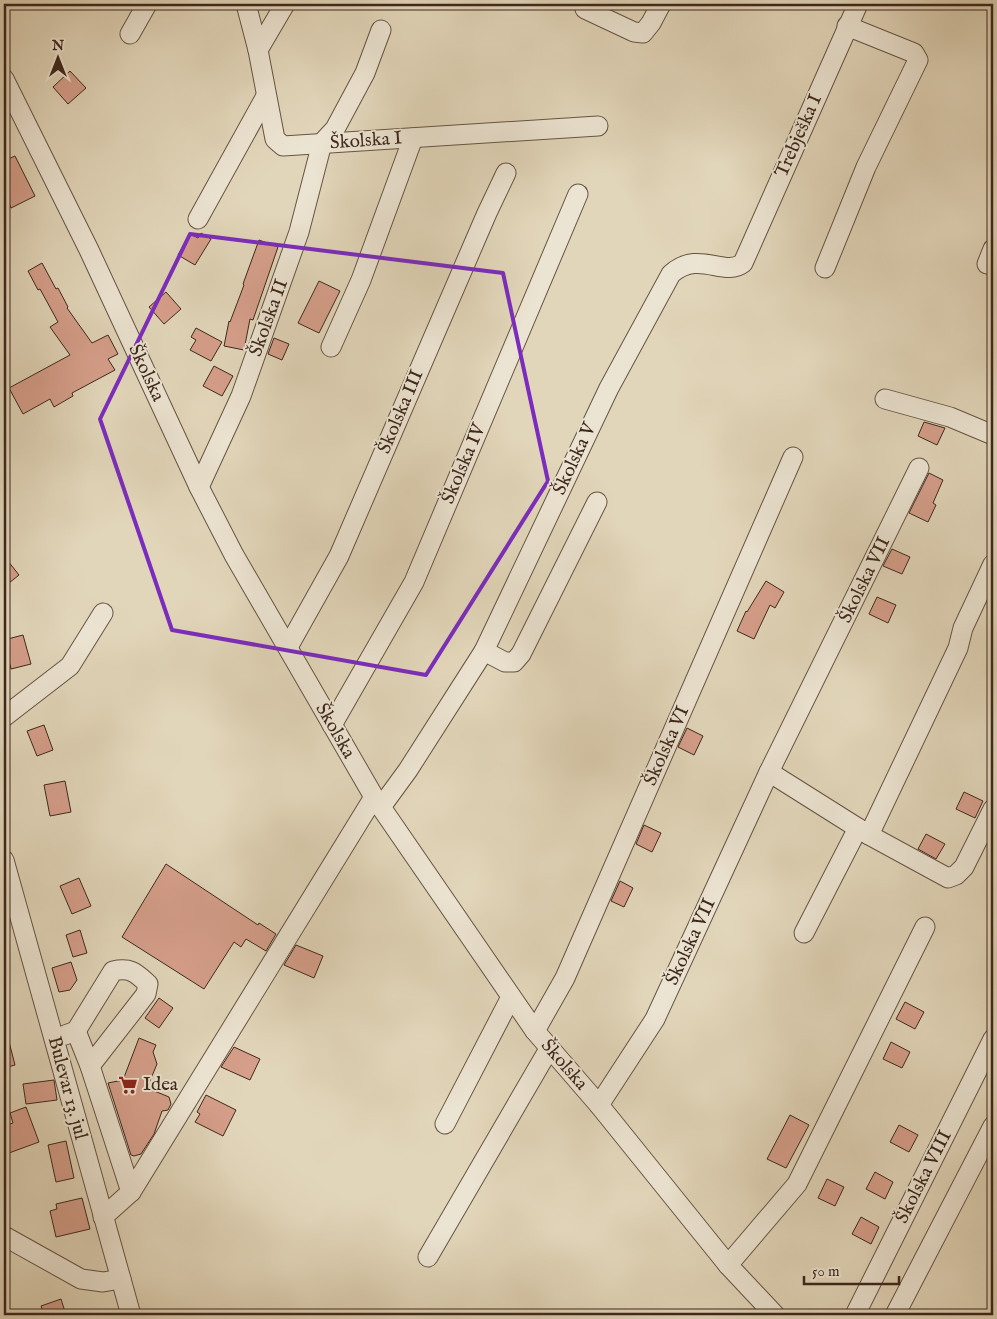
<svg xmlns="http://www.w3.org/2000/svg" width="997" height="1319" viewBox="0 0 997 1319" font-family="'IM FELL English',serif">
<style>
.building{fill:#d69f8b;stroke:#3d281d}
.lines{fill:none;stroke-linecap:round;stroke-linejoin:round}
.minor-casing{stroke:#665444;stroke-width:21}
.minor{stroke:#ece4d2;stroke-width:19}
.marked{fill:none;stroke:#7b2cbf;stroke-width:4;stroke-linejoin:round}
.labels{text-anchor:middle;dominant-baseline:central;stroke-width:4;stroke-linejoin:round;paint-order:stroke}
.street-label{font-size:19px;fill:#3d281d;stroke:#ece4d2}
.poi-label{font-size:19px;fill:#3d281d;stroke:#ece4d2;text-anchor:start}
</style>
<rect width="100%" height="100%" fill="#e2d6ba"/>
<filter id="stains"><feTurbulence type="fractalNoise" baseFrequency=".004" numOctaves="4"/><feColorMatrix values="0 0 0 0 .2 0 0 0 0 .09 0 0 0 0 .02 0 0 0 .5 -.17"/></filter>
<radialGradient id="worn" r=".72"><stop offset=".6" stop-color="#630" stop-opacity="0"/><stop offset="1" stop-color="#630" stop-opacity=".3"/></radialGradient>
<g class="building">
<path d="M70,71L86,88L68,104L53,87Z"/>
<path d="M15,156L35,196L11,208L4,192V161Z"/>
<path d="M201,233L211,239L195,265L178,255L190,234L198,238Z"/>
<path d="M259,240L278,247L253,320L250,319L244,350L224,346L229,321L230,322L244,285L243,284Z"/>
<path d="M42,263L56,289L58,288L68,307L67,308L92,343L108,335L118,354L108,359L115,370L72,393L73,396L54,407L50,399L23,414L9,388L70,355L50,327L58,322L40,289L38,290L28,271Z"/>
<path d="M319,281L340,291L319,333L298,323Z"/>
<path d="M166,292L181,309L164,324L149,307Z"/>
<path d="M196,328L222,342L211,361L190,350L196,340L191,337Z"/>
<path d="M274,338L289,344L282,360L268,354Z"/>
<path d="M214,366L233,376L222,396L203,386Z"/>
<path d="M924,422L945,428L937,445L918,436Z"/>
<path d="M929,473L943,480L933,503L936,505L928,522L909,513Z"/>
<path d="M892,549L910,557L902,574L883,566Z"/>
<path d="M4,556L19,575L4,587Z"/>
<path d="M766,581L784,592L775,608L770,605L754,639L737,631L746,611L747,612Z"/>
<path d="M877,597L896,605L888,623L869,614Z"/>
<path d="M23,635L31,664L11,669L4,640Z"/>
<path d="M44,725L53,750L37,756L27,731Z"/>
<path d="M687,728L703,736L694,755L678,747Z"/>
<path d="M65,781L71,812L50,816L44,785Z"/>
<path d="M964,792L983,801L975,818L956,809Z"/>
<path d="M644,825L661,833L652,852L636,844Z"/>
<path d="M926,834L945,844L936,859L918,849Z"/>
<path d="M166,864L258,925L259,923L276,934L266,951L246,939L241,947L234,942L204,989L122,937Z"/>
<path d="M79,878L91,906L72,914L60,886Z"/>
<path d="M620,881L633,888L624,907L611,901Z"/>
<path d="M80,930L87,953L73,957L66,935Z"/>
<path d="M296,945L323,956L314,978L284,965Z"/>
<path d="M71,962L77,980L70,990L59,992L52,968Z"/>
<path d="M159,998L173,1008L159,1028L145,1018Z"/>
<path d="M905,1002L924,1012L915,1029L896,1019Z"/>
<path d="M7,1034L15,1065L4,1068V1035Z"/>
<path d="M139,1038L156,1045L153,1052L157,1064L147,1088L169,1097L171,1104L168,1110L162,1111L154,1134L141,1154L134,1156L131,1155L108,1083L123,1080Z"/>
<path d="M891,1042L910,1052L902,1068L883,1059Z"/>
<path d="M234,1047L260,1059L250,1080L221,1067Z"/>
<path d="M54,1080L57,1100L26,1104L23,1084Z"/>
<path d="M206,1095L236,1110L223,1136L195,1122L200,1114L197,1112Z"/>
<path d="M26,1107L39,1142L9,1153L4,1139L8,1136L4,1126L13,1123L10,1113Z"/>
<path d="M790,1115L809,1125L786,1168L767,1159Z"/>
<path d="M899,1125L918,1135L909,1152L890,1142Z"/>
<path d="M66,1141L74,1178L56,1182L48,1145Z"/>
<path d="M875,1172L893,1182L885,1199L866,1189Z"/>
<path d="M827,1179L844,1187L835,1206L818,1198Z"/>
<path d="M82,1198L90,1229L56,1237L50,1211L57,1209L56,1204Z"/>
<path d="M861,1217L879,1227L871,1244L852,1234Z"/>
<path d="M61,1299L66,1315H44L41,1306Z"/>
</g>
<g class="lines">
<g class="minor-casing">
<g id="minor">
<path d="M246,4L258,50L275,139L283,146L598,126"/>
<path d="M585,9L634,32L643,33L651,23L661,4"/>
<path d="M130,34L147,4"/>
<path d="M258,50L285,4"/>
<path d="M4,79L89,250L199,487L234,555L374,797L535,1031L599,1105L728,1265L775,1315"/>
<path d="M198,219L266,96"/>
<path d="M987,264L993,249"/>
<path d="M825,268L866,167L918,60L914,53L847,26"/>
<path d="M331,347L361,280L413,138"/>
<path d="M885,399L950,417L993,435"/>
<path d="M199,487L241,396L299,232L322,143L335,129L365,73L381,30"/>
<path d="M288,647L339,556L487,213L506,173"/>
<path d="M484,651L609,388L671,274C699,249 724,278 743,263L858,4"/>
<path d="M4,717L70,666L103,613"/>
<path d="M332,725L414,582L578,194"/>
<path d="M769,772L869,835L948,878L956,875L964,867L993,809"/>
<path d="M381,807L408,770L484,651L505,662H514L521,654L597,502"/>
<path d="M869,835L958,648L963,628L993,564"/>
<path d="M4,860L131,1315"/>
<path d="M804,933L858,828"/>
<path d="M76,1031L113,971C131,967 136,973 148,984L146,994L90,1066"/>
<path d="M535,1031L565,978L793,457"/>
<path d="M65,1035L76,1031L90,1066L131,1192"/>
<path d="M599,1105L655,1019L769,772L919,468"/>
<path d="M445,1124L511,997"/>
<path d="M103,1217L131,1192L374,797"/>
<path d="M4,1236L81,1279L103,1282L121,1279"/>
<path d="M428,1257L549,1049"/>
<path d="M728,1265L797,1184L925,927"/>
<path d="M855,1315L993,1039"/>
<path d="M895,1315L993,1126"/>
</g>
</g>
<use href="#minor" class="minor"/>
</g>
<path class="marked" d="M190,234L503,273L548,481L426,675L172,630L100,419Z"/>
<defs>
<g id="supermarket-bare" transform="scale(1.5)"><path d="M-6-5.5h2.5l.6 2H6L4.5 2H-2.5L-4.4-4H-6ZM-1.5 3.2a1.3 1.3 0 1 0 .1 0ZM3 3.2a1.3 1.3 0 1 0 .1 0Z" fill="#8f2418" stroke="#ece4d2" stroke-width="2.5" paint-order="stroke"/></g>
</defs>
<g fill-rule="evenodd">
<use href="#supermarket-bare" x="128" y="1085"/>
</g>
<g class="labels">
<g class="street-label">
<text transform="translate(799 136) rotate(-66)">Trebješka I</text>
<text transform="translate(366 141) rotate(-4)">Školska I</text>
<text transform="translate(269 318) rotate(-70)">Školska II</text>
<text transform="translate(146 373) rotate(65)">Školska</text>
<text transform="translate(401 412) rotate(-67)">Školska III</text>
<text transform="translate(575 459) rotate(-65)">Školska V</text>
<text transform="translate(464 464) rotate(-67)">Školska IV</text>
<text transform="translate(865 580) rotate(-64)">Školska VII</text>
<text transform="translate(335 731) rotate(60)">Školska</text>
<text transform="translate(667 746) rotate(-66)">Školska VI</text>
<text transform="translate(691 942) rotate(-65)">Školska VII</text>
<text transform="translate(564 1065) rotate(49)">Školska</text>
<text transform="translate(67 1088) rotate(75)">Bulevar 13. jul</text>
<text transform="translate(924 1177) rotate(-63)">Školska VIII</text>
</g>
<g class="poi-label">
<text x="143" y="1085">Idea</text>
</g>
</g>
<rect width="997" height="1319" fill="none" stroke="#e2d6ba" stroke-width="20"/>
<rect x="5" y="5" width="987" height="1309" fill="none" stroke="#3d281d" stroke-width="2.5"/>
<rect x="10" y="10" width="977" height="1299" fill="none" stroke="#3d281d"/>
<g transform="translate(58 58)" stroke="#ece4d2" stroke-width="4" paint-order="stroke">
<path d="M0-4L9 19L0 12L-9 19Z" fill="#3d281d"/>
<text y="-8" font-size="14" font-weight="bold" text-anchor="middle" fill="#3d281d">N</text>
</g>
<path d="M804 1276v8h95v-8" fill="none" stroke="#3d281d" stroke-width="2.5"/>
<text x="812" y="1276" font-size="15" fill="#3d281d" stroke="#ece4d2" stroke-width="4" paint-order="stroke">50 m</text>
<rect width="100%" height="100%" filter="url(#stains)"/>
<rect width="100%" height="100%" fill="url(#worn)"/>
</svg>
